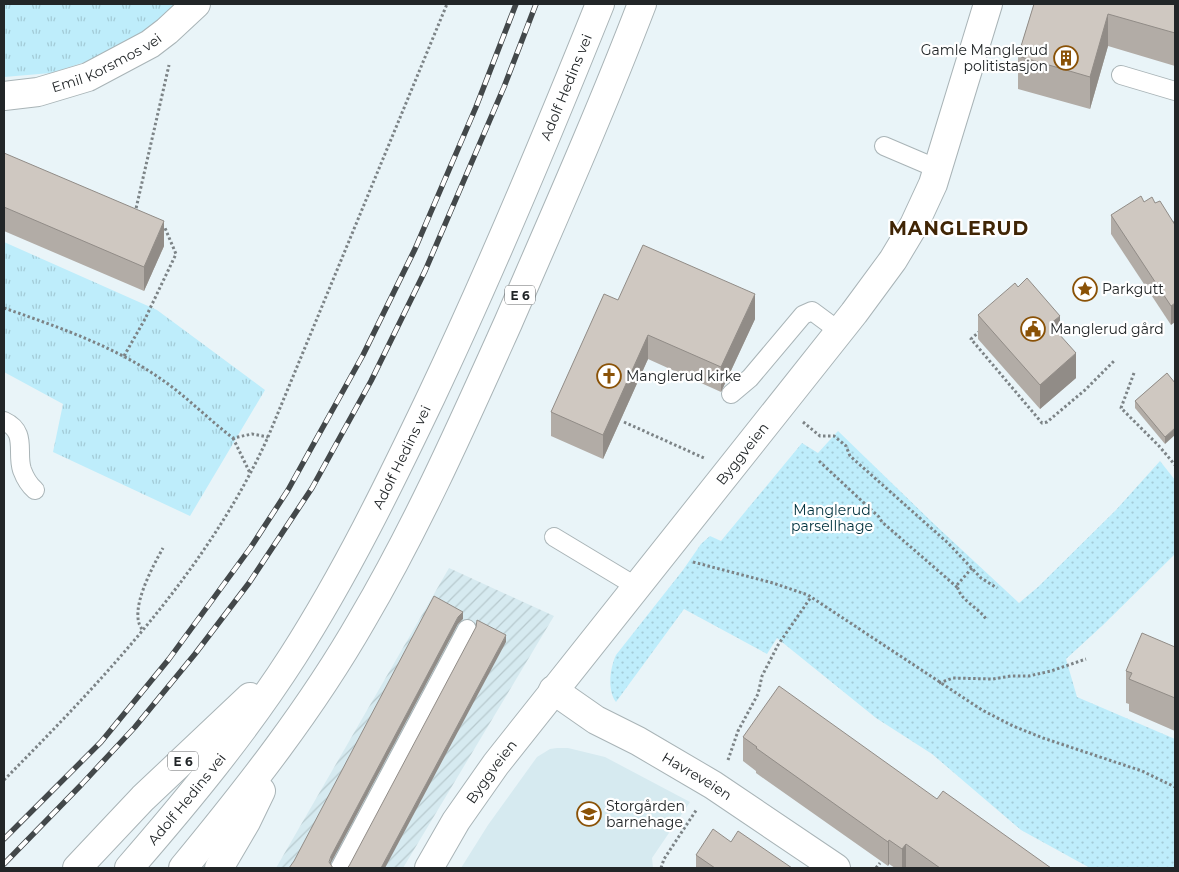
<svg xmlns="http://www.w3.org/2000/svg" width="1179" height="872" viewBox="0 0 1179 872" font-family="Montserrat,sans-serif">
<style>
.built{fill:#d6eaf0}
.industrial{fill:url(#industrial-furrows)}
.grass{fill:url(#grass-tufts)}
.park{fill:url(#park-dots)}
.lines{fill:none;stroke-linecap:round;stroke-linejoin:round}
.service-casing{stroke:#a9b4b7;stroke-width:20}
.minor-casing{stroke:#a9b4b7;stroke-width:30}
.trunk-casing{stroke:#a9b4b7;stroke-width:30}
.path{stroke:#7c8386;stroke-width:3;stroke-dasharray:2.5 2.5;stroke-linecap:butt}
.service{stroke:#fff;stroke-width:18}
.minor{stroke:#fff;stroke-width:28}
.trunk{stroke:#fff;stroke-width:28}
.rail-casing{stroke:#43484a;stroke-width:5.5}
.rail{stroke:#fff;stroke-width:4;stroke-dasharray:11;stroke-linecap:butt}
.wall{fill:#b2aca6}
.shaded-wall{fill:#918c87}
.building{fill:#cfc8c1;stroke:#918c87}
.labels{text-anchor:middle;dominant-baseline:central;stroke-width:4.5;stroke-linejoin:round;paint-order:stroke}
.shield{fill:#fff;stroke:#646768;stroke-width:1}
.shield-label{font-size:12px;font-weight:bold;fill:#222628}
.poi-label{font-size:14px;fill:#222628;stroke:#fff;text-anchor:start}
.street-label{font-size:14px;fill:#222628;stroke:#fff}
.park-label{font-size:14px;fill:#00323e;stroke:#fff}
.district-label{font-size:19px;font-weight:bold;letter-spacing:1px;fill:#402505;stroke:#fff}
</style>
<defs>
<pattern id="industrial-furrows" width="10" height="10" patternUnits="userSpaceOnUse" patternTransform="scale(1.25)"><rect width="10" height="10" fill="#d6eaf0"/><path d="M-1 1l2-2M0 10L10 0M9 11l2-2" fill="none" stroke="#b7c9ce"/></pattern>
<pattern id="grass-tufts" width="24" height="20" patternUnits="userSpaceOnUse" patternTransform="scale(1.25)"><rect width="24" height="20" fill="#beedfb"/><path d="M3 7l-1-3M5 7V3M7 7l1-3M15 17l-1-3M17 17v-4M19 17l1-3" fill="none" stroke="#a3cbd7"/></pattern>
<pattern id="park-dots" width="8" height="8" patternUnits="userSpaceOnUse" patternTransform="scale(1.25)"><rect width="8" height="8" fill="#beedfb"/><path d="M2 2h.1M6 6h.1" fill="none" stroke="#a3cbd7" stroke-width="1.8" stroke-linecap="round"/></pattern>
</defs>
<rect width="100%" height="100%" fill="#e9f4f8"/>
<path class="built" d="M557,748H568L605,757L690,802L652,858L653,868H461L488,825L537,757L550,749Z"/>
<path class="industrial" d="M449,568L554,616L403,868H276Z"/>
<g class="grass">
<path d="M4,4H179L151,29L107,55L51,73L4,77Z"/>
<path d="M4,242L157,310L265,390L190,516L53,452L63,404L4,372Z"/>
</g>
<path class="park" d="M838,431L933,523L1019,603L1038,587L1116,510L1160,461L1175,480V554L1103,625L1066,659L1077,697L1175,739V868H1090L1021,830L932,754L876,718L777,638L767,654L684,609L616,702C607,690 610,668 616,655L683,570L701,544L710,536L721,541L802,443L818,453Z"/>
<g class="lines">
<g class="service-casing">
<g id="service">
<path d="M1121,75L1175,91"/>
<path d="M884,146L938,169"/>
<path d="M731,394L750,378L803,315L812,311L839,331"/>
<path d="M4,421C28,432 16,452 22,470C25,478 29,485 35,490"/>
<path d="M554,537L637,587"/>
<path d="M340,868L467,629"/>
</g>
</g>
<g class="minor-casing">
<g id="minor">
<path id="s1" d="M4,96L38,92L88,77L150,44L167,31L196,4"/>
<path id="s2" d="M553,690L596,720L638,741L713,785L836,868"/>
<path id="s3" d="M429,868L456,821L496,764L854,313L893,260L914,225L933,184L988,4"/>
</g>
</g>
<g class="trunk-casing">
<g id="trunk">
<path d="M77,868L143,798L250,697"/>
<path id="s4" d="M129,868C188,800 245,731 293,656C346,573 389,485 431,397C492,268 547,136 600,4"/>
<path d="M183,868C248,789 311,709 362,620C418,525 463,423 508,323C554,217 601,111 642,4"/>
<path d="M219,868L246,822L261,791"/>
</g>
</g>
<g class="path">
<path d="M135,213L169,65"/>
<path d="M1174,223L1175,222"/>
<path d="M4,308C58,327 114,346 161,379C186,396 208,419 233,438L252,434L268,437"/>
<path d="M980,331L971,339L1042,423L1047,422L1085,390L1114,361"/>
<path d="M124,356L145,319L176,254L165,228L161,227"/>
<path d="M1134,373L1121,408L1159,446L1175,465"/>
<path d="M624,422L704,458"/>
<path d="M803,422L820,436H834L846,446L850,456L948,543L981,578L997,588"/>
<path d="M233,438L250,473"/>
<path d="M819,461L879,517L882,522L958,588"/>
<path d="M693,562L773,583L808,595L982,710L1013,726L1043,738L1142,771L1175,787"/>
<path d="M972,568L957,585C960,601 977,606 986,619"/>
<path d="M142,629C128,611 153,566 163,548"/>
<path d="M939,683L953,678L993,679L1011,676H1029L1051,671L1086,659"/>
<path d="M728,760L738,731L758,694L762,676L778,645L811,597"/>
<path d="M4,780C104,679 209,568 268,437L447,4"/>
<path d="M661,868L664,859L697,809"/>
<path d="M876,868L880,863"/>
</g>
<use href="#service" class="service"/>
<use href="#minor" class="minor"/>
<use href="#trunk" class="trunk"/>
<g class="rail-casing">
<g id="rail">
<path d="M4,839L101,742L169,659L251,547L288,490L363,355L415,249L476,107L516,4"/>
<path d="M4,864L82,784L135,727L195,654L249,583L312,488L371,381L425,271L504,87L536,4"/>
</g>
</g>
<use href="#rail" class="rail"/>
</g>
<g class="wall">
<path d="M1034,4H1175V66L1108,46L1090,109L1018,89V56Z"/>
<path d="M4,153L164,246L144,291L4,231Z"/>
<path d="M1155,203L1175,225L1171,325L1111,234V215Z"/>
<path d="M1018,287L1060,336L1076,378L1040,409L978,339V315Z"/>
<path d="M618,300L755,319L721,392L648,359L603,459L551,436V412Z"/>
<path d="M1167,373L1165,444L1135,408V401Z"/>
<path d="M1175,647V731L1129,711V704L1126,703V671Z"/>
<path d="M743,737L937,799L1051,868H895L889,864L888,866L756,773V771L743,761Z"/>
<path d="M731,842L792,868H696V855Z"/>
</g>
<g class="shaded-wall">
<path d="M1108,14V46L1090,109V77Z"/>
<path d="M164,221V246L144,291V267Z"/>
<path d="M755,294V319L721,392V367Z"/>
<path d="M1175,303V322L1171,325V306Z"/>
<path d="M1060,316V340L1050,324Z"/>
<path d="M648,335V359L603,459V435Z"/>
<path d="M1076,353V378L1040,409V385Z"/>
<path d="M1175,428V435L1165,444V437Z"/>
<path d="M463,612V619L458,624L331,863L329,868L331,856L458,617Z"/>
<path d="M506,635V642L385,868H381Z"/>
<path d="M889,840V864L888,866V842Z"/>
<path d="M906,844V868H902V849Z"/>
</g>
<g class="building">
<path d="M1034,4H1175V33L1108,14L1090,77L1018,56Z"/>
<path d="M4,153L164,221L144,267L4,207Z"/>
<path d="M1141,196L1144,202L1152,197L1155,203L1160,201L1175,225V303L1171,306L1111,215Z"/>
<path d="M643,245L755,294L721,367L648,335L603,435L551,412L604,294L618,300Z"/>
<path d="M1027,278L1060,316L1050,324L1076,353L1040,385L978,315L1015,283L1018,287Z"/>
<path d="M1167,373L1175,383V428L1165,437L1135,401Z"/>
<path d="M434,596L463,612L458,617L331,856L329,862L333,868H289L294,861Z"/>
<path d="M477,620L506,635L381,868H347L349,866L476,627Z"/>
<path d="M1142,633L1175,647V698L1129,679L1132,673L1126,671Z"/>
<path d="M779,686L937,799L943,791L1051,868H940L906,844L902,849L889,840L888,842L756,748L757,747L743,737Z"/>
<path d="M713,829L731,842L738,831L792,868H715L696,855Z"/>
</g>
<defs>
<g id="building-ring" transform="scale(1.25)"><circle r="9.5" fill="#fff" stroke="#8a5207" stroke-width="1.5"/><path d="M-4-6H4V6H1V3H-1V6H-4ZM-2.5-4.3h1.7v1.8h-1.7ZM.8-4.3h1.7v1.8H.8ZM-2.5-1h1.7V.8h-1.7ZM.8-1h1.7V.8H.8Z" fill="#8a5207"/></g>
<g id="sight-ring" transform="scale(1.25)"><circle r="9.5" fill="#fff" stroke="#8a5207" stroke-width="1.5"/><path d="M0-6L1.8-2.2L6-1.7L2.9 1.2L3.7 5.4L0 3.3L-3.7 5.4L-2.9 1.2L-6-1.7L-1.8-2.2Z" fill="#8a5207"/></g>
<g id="civic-ring" transform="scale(1.25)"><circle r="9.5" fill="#fff" stroke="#8a5207" stroke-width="1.5"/><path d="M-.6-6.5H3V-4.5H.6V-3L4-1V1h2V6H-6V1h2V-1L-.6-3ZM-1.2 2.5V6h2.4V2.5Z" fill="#8a5207"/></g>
<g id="church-ring" transform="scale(1.25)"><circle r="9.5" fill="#fff" stroke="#8a5207" stroke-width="1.5"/><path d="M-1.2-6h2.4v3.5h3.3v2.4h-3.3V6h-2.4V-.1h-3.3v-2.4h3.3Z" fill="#8a5207"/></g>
<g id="school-ring" transform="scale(1.25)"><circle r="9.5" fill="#fff" stroke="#8a5207" stroke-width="1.5"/><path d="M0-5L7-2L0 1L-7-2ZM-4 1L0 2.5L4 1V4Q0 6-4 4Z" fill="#8a5207"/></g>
</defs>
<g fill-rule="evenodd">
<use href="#building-ring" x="1066" y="58"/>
<use href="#sight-ring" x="1085" y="289"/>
<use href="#civic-ring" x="1033" y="329"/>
<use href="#church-ring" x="609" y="376"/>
<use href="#school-ring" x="589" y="814"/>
</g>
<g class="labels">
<g class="shield">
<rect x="505" y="285.5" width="30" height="19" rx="4"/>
<rect x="168" y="751.5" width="30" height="19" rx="4"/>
</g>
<g class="shield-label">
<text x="520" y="295">E 6</text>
<text x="183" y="761">E 6</text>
</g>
<g class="poi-label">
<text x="1048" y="50" text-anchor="end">Gamle Manglerud<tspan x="1048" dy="16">politistasjon</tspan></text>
<text x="1102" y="289">Parkgutt</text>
<text x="1050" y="329">Manglerud gård</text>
<text x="626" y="376">Manglerud kirke</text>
<text x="606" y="806">Storgården<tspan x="606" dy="16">barnehage</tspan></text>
</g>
<g class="street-label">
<text stroke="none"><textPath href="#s1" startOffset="109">Emil Korsmos vei</textPath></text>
<text stroke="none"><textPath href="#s4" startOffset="900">Adolf Hedins vei</textPath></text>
<text stroke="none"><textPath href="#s3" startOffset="520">Byggveien</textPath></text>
<text stroke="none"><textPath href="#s4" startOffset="495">Adolf Hedins vei</textPath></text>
<text stroke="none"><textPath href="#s3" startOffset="115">Byggveien</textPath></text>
<text stroke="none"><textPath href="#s2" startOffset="168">Havreveien</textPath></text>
<text stroke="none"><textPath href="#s4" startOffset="90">Adolf Hedins vei</textPath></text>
</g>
<g class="park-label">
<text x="832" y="510">Manglerud<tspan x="832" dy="16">parsellhage</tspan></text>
</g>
<g class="district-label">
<text x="959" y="228">MANGLERUD</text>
</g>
</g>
<rect width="1179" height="872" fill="none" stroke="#222628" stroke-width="10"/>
</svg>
